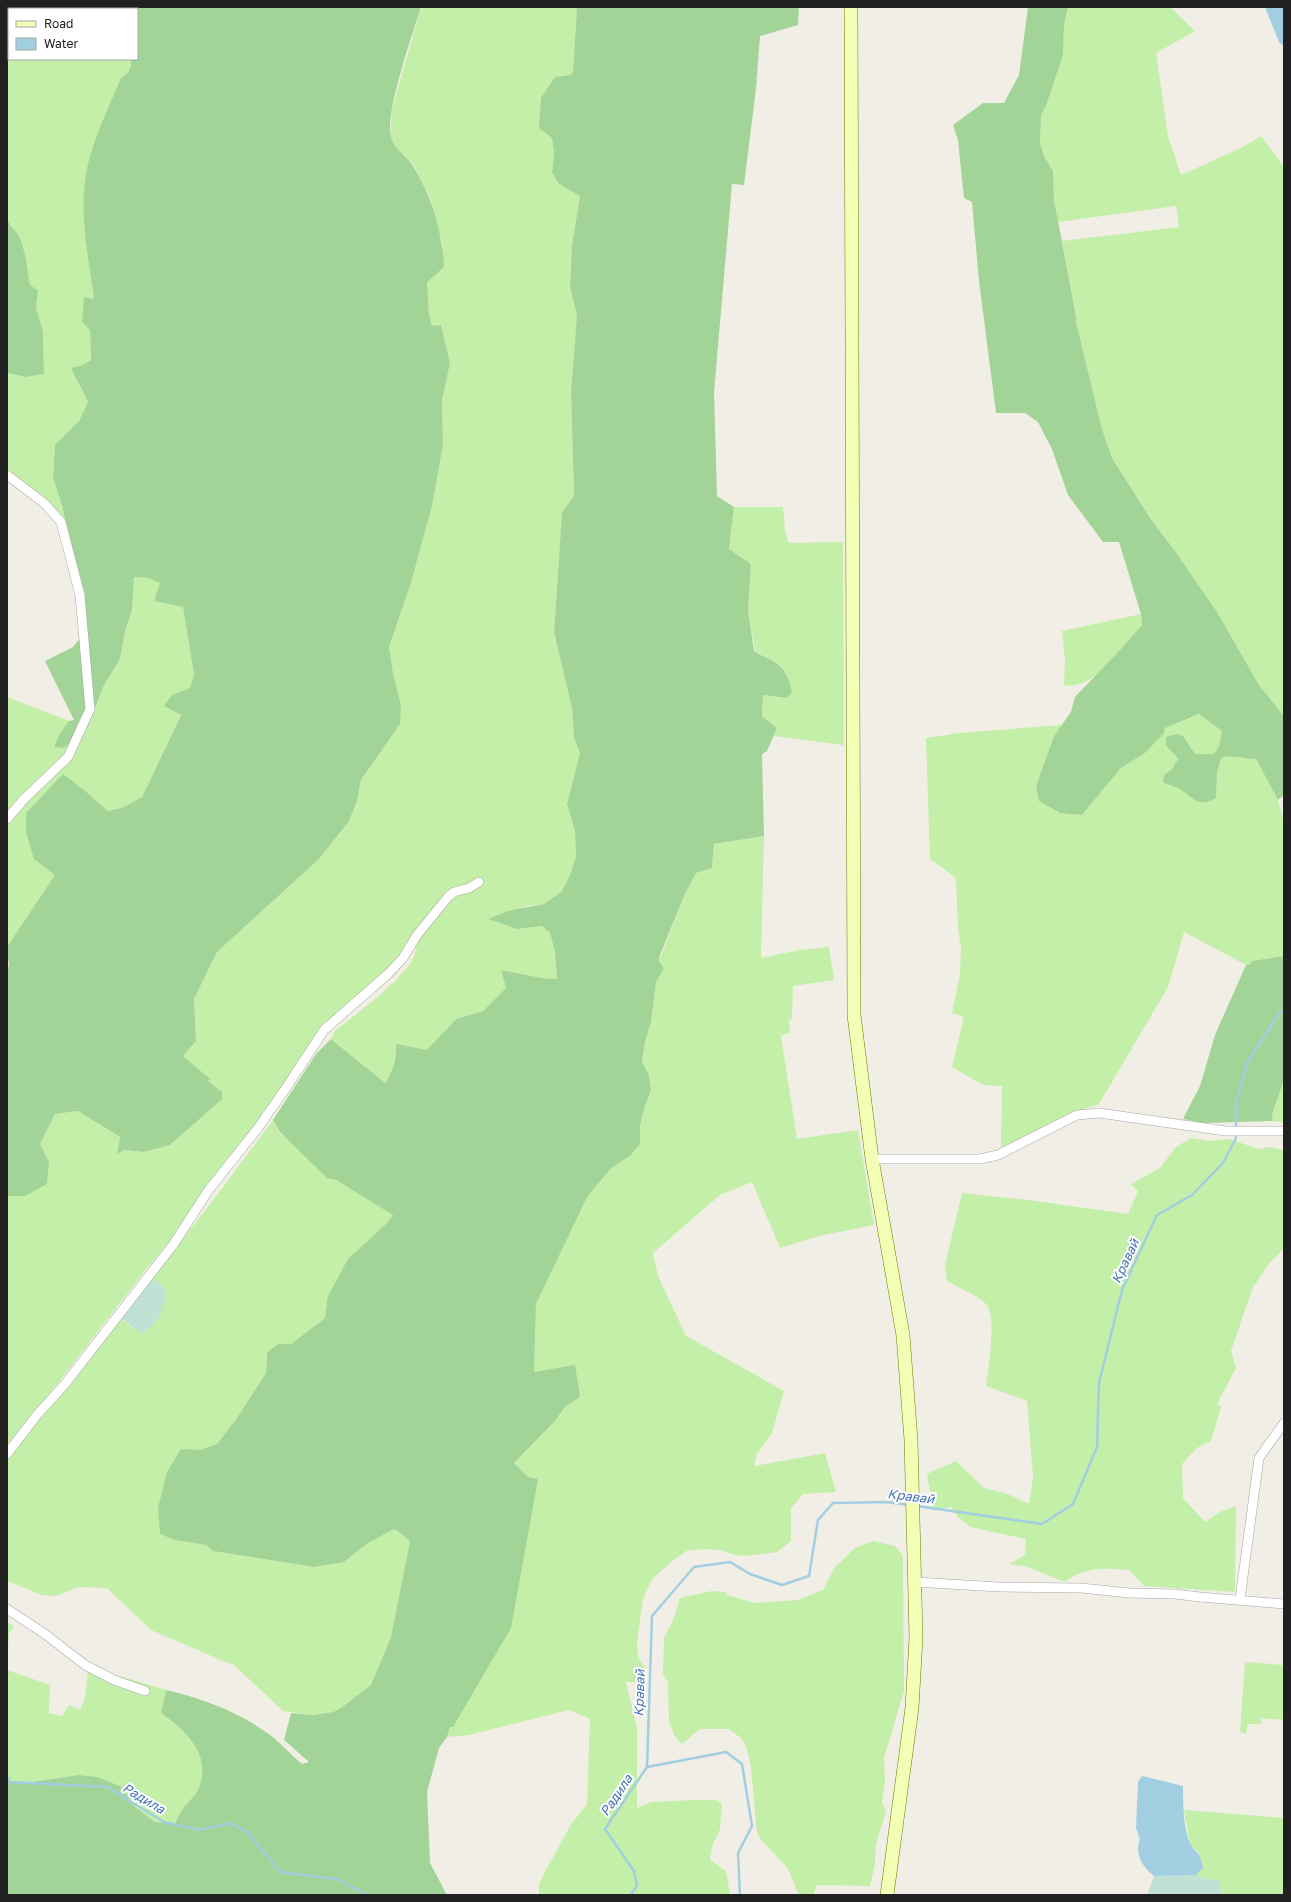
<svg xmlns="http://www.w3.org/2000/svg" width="1291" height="1902" viewBox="0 0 1291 1902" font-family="'Golos Text',sans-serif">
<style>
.grass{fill:#c4efa8}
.forest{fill:#a3d497}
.wetland{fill:#c1e1d5}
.water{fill:#a2cee2}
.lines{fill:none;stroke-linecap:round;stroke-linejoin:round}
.stream{stroke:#a2cee2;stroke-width:2.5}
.street-casing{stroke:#a7a7a7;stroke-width:10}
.secondary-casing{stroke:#657e00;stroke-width:14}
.street{stroke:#fff;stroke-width:9}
.secondary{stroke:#f4ffb6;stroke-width:13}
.labels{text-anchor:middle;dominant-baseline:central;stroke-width:4;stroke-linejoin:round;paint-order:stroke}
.water-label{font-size:13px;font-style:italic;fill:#4373b8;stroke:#fff}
</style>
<rect width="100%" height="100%" fill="#f1eee5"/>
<g class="grass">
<path d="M7,7H37L42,9H9V59H131L132,65L84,213L94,299L85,297L90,330L91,360L83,365L71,368L88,402L79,421L55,445L53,478L62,505L68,533L27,488L7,475V373L26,377L44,374L43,331L36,308L38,290C35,288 30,287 29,282C25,268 25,246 17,234C13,227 11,228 7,218Z"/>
<path d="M57,7H128L129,9H54Z"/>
<path d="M421,7H577L573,72L552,137L554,154L552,173L559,184L580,196L572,245L570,287L577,315L571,391L574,496L562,512L554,632L572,708L574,738L580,753L567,804L575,831L576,856L571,873L562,891L544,904L528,906L489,919L517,929L542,926L550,933L555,952L557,979L542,978L501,970L506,988L483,1011L456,1019L427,1050L397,1056L393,1069L385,1083L331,1039L335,1031C354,1015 416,972 416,948H413L392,978L327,1032L191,1216L147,1268L41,1405L7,1445V1196H25L49,1162L40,1144L55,1114L78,1111L120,1137L117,1153L124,1150L144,1152L170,1145L194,1123L222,1092L208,1081L209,1079L183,1056L196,1041L194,999L217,952L319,859L349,821L357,801L361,780L400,724L389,647L411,583L432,506L443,445L442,401L450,363L441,325L432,327L429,314L427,282L443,246L430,197L413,164L394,145L390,136L392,109Z"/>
<path d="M1068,7H1170L1195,31L1156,53L1168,136L1181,175L1243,147L1261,136L1284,167V716L1259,685L1217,612L1175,551L1150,518L1112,458L1102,429L1076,322V315L1062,241L1179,227L1176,206L1058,222L1054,199L1053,171L1044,156L1040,143L1041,116L1047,103L1063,55L1064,25Z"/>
<path d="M734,507H783L785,530L788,543L843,542L844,745L774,736L777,728L762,716L763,695L787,698V674L780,665L755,651L748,610L751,564L729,549Z"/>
<path d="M134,577L148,578L161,583L154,601L183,607L194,675L190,689L172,695L181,714L142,797L122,808L108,811L83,789L63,775L56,875L7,947V697L69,721L60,733L88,728L103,687L120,659L125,631L132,610Z"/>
<path d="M1141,614L1142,625C1125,645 1093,692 1064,685L1065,660L1062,631Z"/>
<path d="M1200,714L1222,731L1219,746L1214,754H1195L1183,736L1174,755L1178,759L1172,769L1164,775L1168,785L1216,798L1217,773L1221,758C1232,754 1244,759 1256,759L1278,800L1284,822V956L1246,965L1184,932L1168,987L1099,1104L1075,1112L1001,1148L1002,1086L983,1085L952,1067L964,1017L952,1013L960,974L961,948L958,928L956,878L930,859L926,738L959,733L1062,725L1054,736L1036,786L1039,801L1060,813L1082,815L1121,768L1145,753L1165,728Z"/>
<path d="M764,836L761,958L800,950L829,947L834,980L793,986L792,1019L789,1020L790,1032L781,1036L797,1139L858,1130L874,1225L819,1236L780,1248L752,1182L720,1195L653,1253L658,1276L686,1336L784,1391L772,1433L757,1454L754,1466L825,1453L836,1492L803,1494L791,1508V1541L777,1552L745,1556L735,1555L720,1550L705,1549L686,1551L670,1563L652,1579L643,1599L637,1642L638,1657L647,1671L641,1686L635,1682H626L637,1728V1808L651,1802L694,1800H716L722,1804L720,1829L712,1847L710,1860L726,1871L730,1895H539V1883L570,1826L587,1804L590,1719L569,1710L469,1735L447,1737L538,1479L528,1477L514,1463L555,1421L565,1407L580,1397L534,1373L536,1304L587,1196L611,1168L630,1156L640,1144V1126L644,1109L651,1090L649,1075L642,1062L645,1042L651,1022L656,982L664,969L659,961L685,894L696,873L712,868L714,844Z"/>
<path d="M1284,1080V1123L1273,1121L1272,1114Z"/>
<path d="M273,1120L280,1133L336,1180L393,1214L325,1318L291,1344L278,1345L267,1353L266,1373L237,1418L217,1444L200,1450L167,1472V1474L175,1540L206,1545L213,1551L314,1567L344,1562L368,1543L393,1529L410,1541L391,1637L371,1685L341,1708L333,1712L313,1715L283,1711L235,1666L151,1630L107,1588L79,1587L56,1596L42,1595L7,1581V1458L120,1317L133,1328L151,1278L208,1207Z"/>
<path d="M1191,1138L1208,1141L1229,1139L1259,1149L1269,1147L1284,1150V1248L1269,1264L1253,1287L1231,1351L1236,1368L1217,1404L1221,1407L1211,1441L1197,1448L1182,1464L1183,1498L1205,1522L1220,1512L1236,1506L1235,1592L1144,1586L1129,1570C1104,1568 1085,1566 1064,1582L1028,1567L1009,1564L1025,1555L1026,1539L970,1527L958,1517L951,1507L933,1511L927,1474L956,1461L984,1488L1008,1494L1029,1504L1033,1477L1027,1401L986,1386C988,1370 998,1313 985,1303C975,1294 959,1288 947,1281L945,1265L962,1193L1028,1200L1128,1214L1138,1191L1131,1184L1160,1168L1176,1147Z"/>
<path d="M873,1541L895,1546L903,1556L904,1691L884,1758L885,1782L882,1803L886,1811L876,1844L875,1864L870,1886L817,1885L813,1895H797L798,1893L787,1867L761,1840L757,1833L751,1768L748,1752L742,1739L729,1729H700L682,1744L676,1738L669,1722L668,1682L663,1674L664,1638L673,1620L680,1598L712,1591L726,1592L727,1595L755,1603L798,1600L823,1590L835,1567L855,1548Z"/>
<path d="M7,1622L14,1626L9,1633L7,1664Z"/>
<path d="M1245,1662L1284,1665V1720L1260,1718L1262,1724H1248L1246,1734L1240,1732Z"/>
<path d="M7,1670L50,1685L49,1713L62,1716L69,1705L80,1710L85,1698L88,1670L124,1677L166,1690L161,1713C186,1731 213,1755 198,1790C194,1797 187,1803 182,1810C179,1814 177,1819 175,1824L155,1822L134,1806L122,1787L78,1775L26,1783L7,1782Z"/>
<path d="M1184,1810L1284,1818V1895H1221L1219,1880L1204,1879L1196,1875L1203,1868L1198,1852L1190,1845Z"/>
</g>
<g class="forest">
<path d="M128,7H421C413,32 384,116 391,137C394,150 407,155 413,166C432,196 442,231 444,267L427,282L429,314L432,326L441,325L450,363L442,401L443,445L432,506L411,583L389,647L393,673L401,706L400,724L361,780L357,801L349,821L319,859L217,952L194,999L196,1041L183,1056L210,1079L208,1081L222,1092V1099L170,1145L144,1152L124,1150L117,1154L120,1137L78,1111L55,1114L40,1144L49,1162L47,1184L25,1196H7V970L9,966L7,947L55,875L34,859L26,832V813L63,774L83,789L108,811L122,808L142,797L181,715L164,706L172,695L190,688L194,675L183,607L154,601L160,583L148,578L134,577L132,610L125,631L120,659L103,687L88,727L64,748L54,747L60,733L69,721L74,720L45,661L73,647L81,637L68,533L62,505L53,478L55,445L79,421L88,402C83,390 76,380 71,368L83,365L91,360L90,330L82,322L84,297L94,299C89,261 80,219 85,181C89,148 108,109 121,78C129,73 132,68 131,59H137V9H129Z"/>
<path d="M577,7H799L798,25L760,36L756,88L744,185L732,184L714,392L717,496L734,507L729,549L751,564L748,610L754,651C779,665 785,663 792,692L787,698L763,695L762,716L777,728L767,751L762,754L764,836L714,844L712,868L696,873L685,894L660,955L659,961L664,969L656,982L651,1022L645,1042L642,1062L649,1075L651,1090L644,1109L640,1126V1144L630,1156L611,1168L587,1197L536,1304L534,1372L575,1365L580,1397L565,1407L555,1421L514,1463L528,1477L538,1479L511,1628L453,1727H450L447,1737L439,1748L427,1792L430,1863L447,1895H7V1782L26,1783L78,1775L97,1777L122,1787L134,1806L155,1822L175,1824C177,1819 179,1814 182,1810C187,1803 194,1797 198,1790C213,1755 186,1731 161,1713L166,1690C202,1698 241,1713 270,1735C282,1744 291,1755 302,1764L309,1762L284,1740L291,1713L313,1715L333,1712L341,1708L371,1685L391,1637L410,1541L394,1529L368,1543L344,1562L314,1567L213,1551L206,1545L175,1540L160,1534L158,1508L167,1472L181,1449L200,1450L217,1444L237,1418L266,1373L267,1353L278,1344H291L325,1318L328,1296L348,1259L386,1224L393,1215L336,1180L327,1178L280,1132L273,1120L316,1054L331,1039L385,1083C393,1070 397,1060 396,1044L427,1050L456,1019L483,1011L506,988L501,970L542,978L557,979L555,952L550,933L542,926L517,929L488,919L508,911L544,904L562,891L571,873L576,856L575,831L567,804L580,753L574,738L572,708L554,632L562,512L574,496L571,391L577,315L570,287L572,245L580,196L559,184L552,173L554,154L552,138L539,128L541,98L555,77L571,75L573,72Z"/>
<path d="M1028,7H1068L1064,25L1063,55L1047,103L1041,116L1040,143L1044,156L1053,171L1054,200L1076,316V322L1102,429L1112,458L1150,518L1175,551L1217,612L1259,685L1284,716V795L1278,800L1256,759C1244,759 1232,754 1221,758L1217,773L1216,798C1197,808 1195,799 1180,789C1175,786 1169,786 1163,782L1164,775L1172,769L1178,759L1166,745V737L1177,734L1183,736L1195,754H1214L1219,746L1222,731L1199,714L1165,728L1164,733L1145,753L1121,768L1082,815L1060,813L1039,801L1036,786L1054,736L1071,712L1075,697L1120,650L1142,625L1141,614L1119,542H1103L1068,495L1052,449L1038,422L1025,413H996L979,281L972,202L964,198L958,140L953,125L983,103H1004L1019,75Z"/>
<path d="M7,218C10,226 12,227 17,233C24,243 28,270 29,282L31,286L38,290L36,308L43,331L44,374L26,377L7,373Z"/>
<path d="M1284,956V1080L1272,1114L1273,1121L1203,1123L1183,1119L1200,1086L1215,1035L1246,965L1251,964L1252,961Z"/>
</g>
<g class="wetland">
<path d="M151,1278L160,1283L166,1292C163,1313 159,1322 142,1334L120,1317Z"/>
<path d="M1196,1875L1204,1879L1219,1880L1221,1895H1147L1154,1876Z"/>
</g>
<g class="water">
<path d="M1265,7H1284V47L1279,42Z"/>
<path d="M1142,1776L1183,1786C1183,1803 1183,1827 1190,1843C1194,1853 1201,1851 1203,1868L1196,1875L1154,1876C1143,1867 1134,1854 1140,1839L1136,1828L1138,1782Z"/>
</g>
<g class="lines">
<g class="stream">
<path d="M917,1506L1042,1524L1073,1504L1097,1447L1099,1383L1122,1290L1157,1215L1192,1195L1223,1163L1236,1138V1104L1247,1063L1280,1012L1284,1010"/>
<path d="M7,1777L10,1782L107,1787L164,1822L200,1830L230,1823L247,1832L281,1872L337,1879L367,1895"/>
<path d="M630,1895L637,1886L634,1871L605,1829L647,1767"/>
<path d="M740,1895L738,1853L752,1826L742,1764L726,1752L647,1767L652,1616L694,1567L730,1562L750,1574L782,1585L809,1576L818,1520L833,1503L887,1502L908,1505"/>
</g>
<g class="street-casing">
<g id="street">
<path d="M7,475L44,503L61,522L80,595L90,709L68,757L24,799L7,819"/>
<path d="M872,1159H980L998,1155L1077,1115L1099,1113L1226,1131H1284"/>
<path d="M7,1454L36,1416L65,1384L173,1245L208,1191L258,1128L288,1085L324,1030L388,974L403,958L417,935L448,897L454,892L469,888L479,882"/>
<path d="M915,1582L999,1587L1081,1588L1129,1593L1175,1594L1200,1597L1284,1604"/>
<path d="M1240,1599L1259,1458L1284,1423"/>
<path d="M7,1609L45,1634L85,1665L114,1680L145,1691"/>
</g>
</g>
<g class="secondary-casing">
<path id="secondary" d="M851,7L854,1015L872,1159L903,1335L911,1440L916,1637L912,1708L887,1895"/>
</g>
<use href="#street" class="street"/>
<use href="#secondary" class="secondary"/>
</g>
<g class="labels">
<g class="water-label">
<text transform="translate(1125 1261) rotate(-65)">Кравай</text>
<text transform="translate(911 1496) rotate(7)">Кравай</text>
<text transform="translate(639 1693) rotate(-88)">Кравай</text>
<text transform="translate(616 1795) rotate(-56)">Радила</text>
<text transform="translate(144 1798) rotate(31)">Радила</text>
</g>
</g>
<rect width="1291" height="1902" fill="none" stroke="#202020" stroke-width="16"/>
<rect x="8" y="8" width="130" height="52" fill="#ffffff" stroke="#a6a6a6"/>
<rect x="16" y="21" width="20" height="6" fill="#f4ffb6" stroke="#a6a6a6"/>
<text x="44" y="28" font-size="12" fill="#202020">Road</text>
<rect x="16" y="38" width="20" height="12" fill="#a2cee2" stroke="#a6a6a6"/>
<text x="44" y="48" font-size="12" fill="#202020">Water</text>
</svg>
